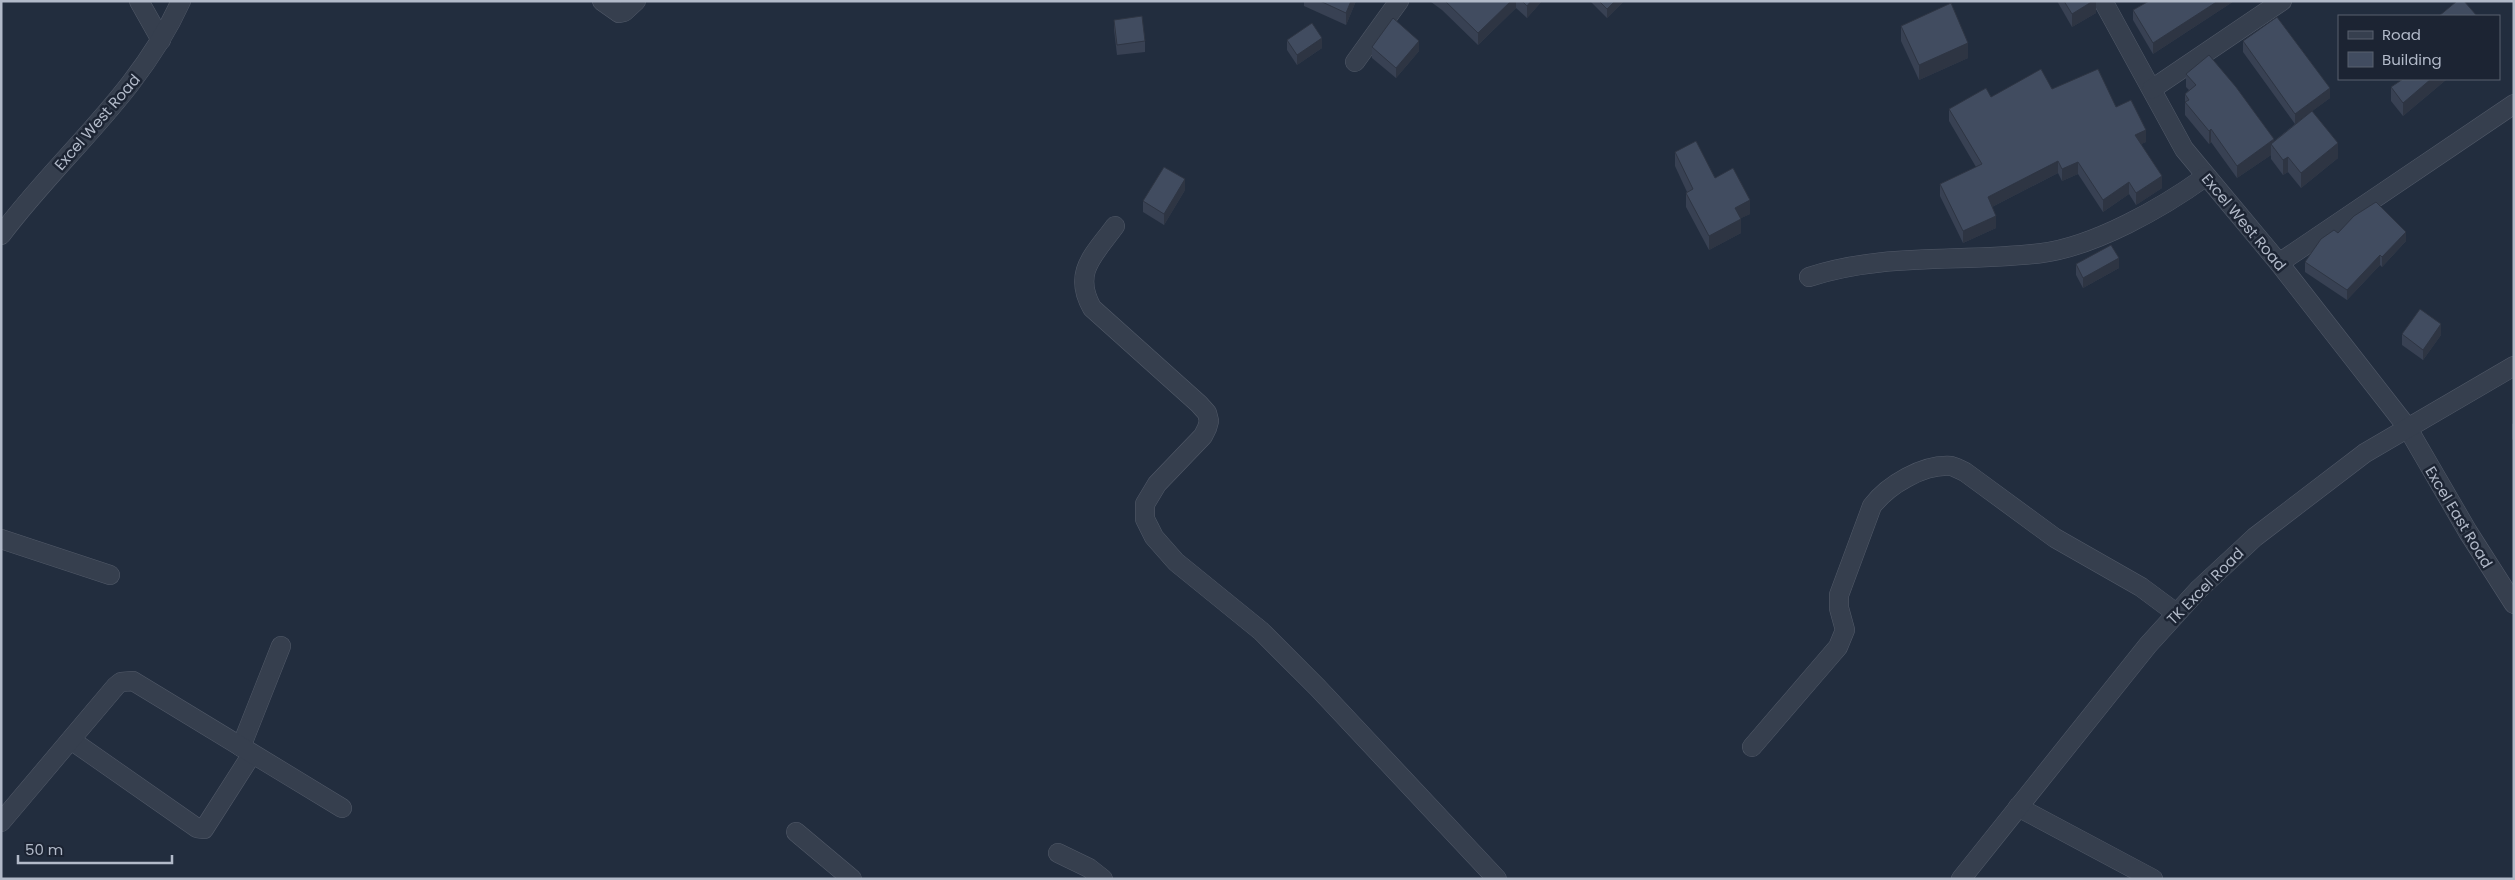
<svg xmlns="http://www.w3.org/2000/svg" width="2515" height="880" viewBox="0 0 2515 880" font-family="Poppins,sans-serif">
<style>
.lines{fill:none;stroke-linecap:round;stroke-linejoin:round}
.street-casing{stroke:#525a69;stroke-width:20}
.street{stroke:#363f4e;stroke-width:19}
.wall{fill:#384153}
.shaded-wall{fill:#2e3543}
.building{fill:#414c60;stroke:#2e3543}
.labels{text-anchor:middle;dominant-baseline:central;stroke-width:5;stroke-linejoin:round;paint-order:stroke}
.street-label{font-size:15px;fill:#b2bac9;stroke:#1c2433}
</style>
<rect width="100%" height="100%" fill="#222d3e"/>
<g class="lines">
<g class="street-casing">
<g id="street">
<path d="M139,1L161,40"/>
<path d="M602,1L619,13L624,12L636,1"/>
<path d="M2103,1L2184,149L2279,263L2407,427L2468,532L2514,604"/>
<path d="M1355,62L1399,1"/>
<path d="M2152,89L2282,1"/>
<path d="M1115,226C1094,255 1072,272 1092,308L1199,404L1207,413L1209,421L1207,428L1203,436L1157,484L1145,504V519L1154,537L1176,562L1261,631L1318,688L1497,879"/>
<path d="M1,235C61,155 139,94 181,1"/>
<path d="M2279,263L2514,104"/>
<path d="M1809,277C1885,252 1964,263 2042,253C2095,246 2162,208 2205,177"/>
<path d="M1,539L110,575"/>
<path d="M71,740L197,828L204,829L252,754"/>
<path d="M241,747L281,646"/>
<path d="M1752,747L1838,647L1845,630L1839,608V595L1872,506C1888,485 1923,464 1951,466C1955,467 1961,470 1965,472L2055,538L2141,587L2176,613"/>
<path d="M2018,807L2153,879"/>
<path d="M1,822L116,686L121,682L133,681L342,808"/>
<path d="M796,832L852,879"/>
<path d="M1058,853L1089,868L1103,879"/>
<path d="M1961,879L2148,645L2199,589L2255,537L2365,453L2514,366"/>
</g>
</g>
<use href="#street" class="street"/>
</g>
<g class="wall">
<path d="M1304,1H1356L1346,25L1304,6Z"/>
<path d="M1431,1H1542L1527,18L1516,8L1478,45L1442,10L1431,2Z"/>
<path d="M1590,1H1624L1607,18Z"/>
<path d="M2057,1H2096V13L2072,27Z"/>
<path d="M2149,1H2234L2153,54L2133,20V10Z"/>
<path d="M1114,20L1145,41V52L1117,55L1114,30Z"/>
<path d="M1901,26L1968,58L1919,80L1901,41Z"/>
<path d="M1287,40L1322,48L1297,65L1287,50Z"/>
<path d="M2243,41L2330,98L2312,111L2338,158L2301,188L2288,172L2283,175L2271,159V155L2237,178L2211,142L2209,144L2185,115V94L2189,90L2186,87V74L2274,141L2295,124L2243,52Z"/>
<path d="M1372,47L1419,51L1396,78L1372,58Z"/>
<path d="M2447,79L2403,116L2391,101V87Z"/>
<path d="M2052,89L2116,107L2146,142L2141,144L2162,188L2136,205L2129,194L2103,212L2078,174L2062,181L2058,173L1992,207L1996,228L1963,243L1940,196V184L1976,167L1949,121V109L1991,97Z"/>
<path d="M1675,152L1715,178L1750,214L1741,218V233L1709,250L1686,207V193L1687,192L1675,166Z"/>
<path d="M1185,190L1164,225L1143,212V201Z"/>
<path d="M2338,233L2406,241L2382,267L2380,265L2347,300L2305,272V262Z"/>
<path d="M2076,264L2119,268L2083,288L2076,275Z"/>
<path d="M2402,334L2441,335L2423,360L2402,345Z"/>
<path d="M2514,423V442L2512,439V424Z"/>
</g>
<g class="shaded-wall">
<path d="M1351,1H1356L1346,25V13Z"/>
<path d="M1511,1H1516V8L1478,45V33Z"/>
<path d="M1531,1H1542L1527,18V6Z"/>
<path d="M1615,1H1624L1607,18V9Z"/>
<path d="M2093,1H2096V13L2072,27V14Z"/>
<path d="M2218,1H2234L2153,54V43Z"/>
<path d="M1322,38V48L1297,65V55Z"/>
<path d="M1419,41V51L1396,78V68Z"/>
<path d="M1968,43V58L1919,80V65Z"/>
<path d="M2431,79H2447L2403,116V103Z"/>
<path d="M2330,88V98L2295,124V114Z"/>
<path d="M2211,129V142L2209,144V131Z"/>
<path d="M2146,130V142L2135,147V135Z"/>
<path d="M2274,139V149L2271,144V155L2237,178V166Z"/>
<path d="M2338,143V158L2301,188V173Z"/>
<path d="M2288,157V172L2283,175V160Z"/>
<path d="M2058,161V173L1988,209V197Z"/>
<path d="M2078,162V174L2062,181V169Z"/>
<path d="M2162,176V188L2136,205V193Z"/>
<path d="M1185,179V190L1164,225V214Z"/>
<path d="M2129,182V194L2103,212V200Z"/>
<path d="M1750,200V214L1735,221V208Z"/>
<path d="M1996,216V228L1963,243V231Z"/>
<path d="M1741,219V233L1709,250V236Z"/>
<path d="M2406,232V241L2382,267V257Z"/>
<path d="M2380,255V265L2347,300V290Z"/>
<path d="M2119,258V268L2083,288V278Z"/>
<path d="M2441,324V335L2423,360V350Z"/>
</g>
<g class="building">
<path d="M1320,1H1351L1346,13Z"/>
<path d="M1445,1H1511L1478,33Z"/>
<path d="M1522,1H1531L1527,6Z"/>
<path d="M1599,1H1615L1607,9Z"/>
<path d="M2064,1H2093L2072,14Z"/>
<path d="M2149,1H2218L2153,43L2133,10Z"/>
<path d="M2457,1H2464L2477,16H2439Z"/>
<path d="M1951,3L1968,43L1919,65L1901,26Z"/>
<path d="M1142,16L1145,41L1117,45L1114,20Z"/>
<path d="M2277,17L2330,88L2295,114L2243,41Z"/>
<path d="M1393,18L1419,41L1396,68L1372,47Z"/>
<path d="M1312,23L1322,38L1297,55L1287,40Z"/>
<path d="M2209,55L2236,87L2274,139L2237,166L2211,129L2209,131L2185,102L2189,100L2185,94L2196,85L2186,74Z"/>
<path d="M2041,69L2052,89L2098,69L2116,107L2131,100L2146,130L2135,135L2162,176L2136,193L2129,182L2103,200L2078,162L2062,169L2058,161L1988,197L1996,216L1963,231L1940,184L1982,164L1949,109L1986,88L1991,97Z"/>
<path d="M2403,79H2431L2403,103L2391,87Z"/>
<path d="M2312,111L2338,143L2301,173L2288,157L2283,160L2271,144Z"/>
<path d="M1696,141L1715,178L1733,168L1750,200L1735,208L1741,219L1709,236L1686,193L1693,189L1675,152Z"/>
<path d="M1164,167L1185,179L1164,214L1143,201Z"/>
<path d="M2376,202L2406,232L2382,257L2380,255L2347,290L2305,262L2321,239L2334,230L2338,233L2354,216Z"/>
<path d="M2111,245L2119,258L2083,278L2076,264Z"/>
<path d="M2420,309L2441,324L2423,350L2402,334Z"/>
</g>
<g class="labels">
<g class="street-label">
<text transform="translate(97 122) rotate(-49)">Excel West Road</text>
<text transform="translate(2244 222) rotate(50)">Excel West Road</text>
<text transform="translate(2459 517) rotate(59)">Excel East Road</text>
<text transform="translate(2205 586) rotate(-45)">TK Excel Road</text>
</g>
</g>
<rect width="2515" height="880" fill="none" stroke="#b2bac9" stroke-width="5"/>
<rect x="2338" y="15" width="162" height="65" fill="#1c2433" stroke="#58606f"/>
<rect x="2348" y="31" width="25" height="8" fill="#363f4e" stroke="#58606f"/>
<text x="2382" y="40" font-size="15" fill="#b2bac9">Road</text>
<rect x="2348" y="52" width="25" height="15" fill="#414c60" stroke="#58606f"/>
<text x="2382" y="65" font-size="15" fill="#b2bac9">Building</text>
<path d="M18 855v8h154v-8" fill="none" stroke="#b2bac9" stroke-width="2.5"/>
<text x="25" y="855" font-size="15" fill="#b2bac9" stroke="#1c2433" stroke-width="4" paint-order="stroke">50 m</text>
</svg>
